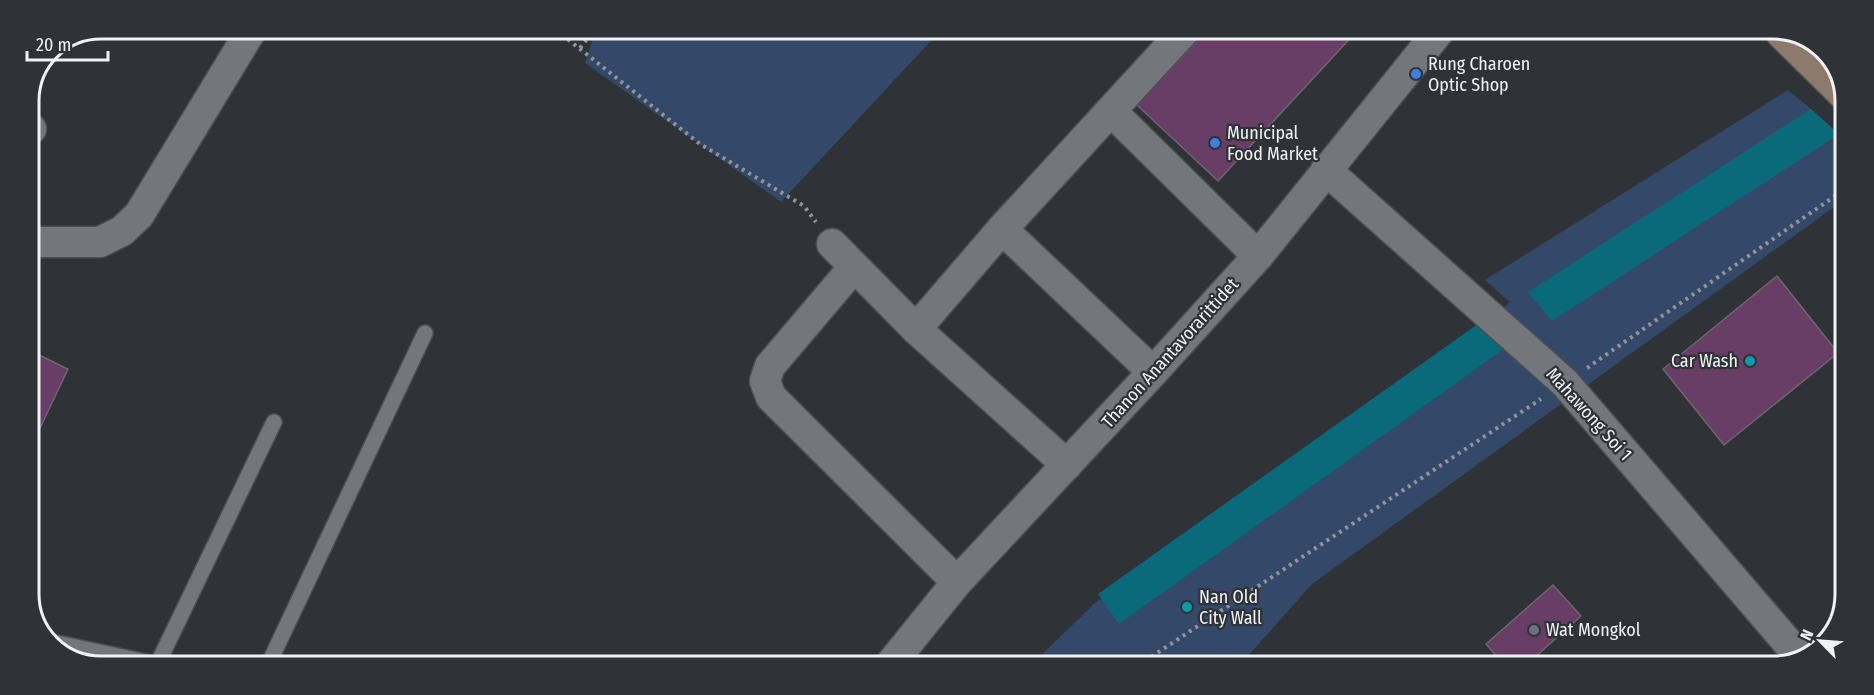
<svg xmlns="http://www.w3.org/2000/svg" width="1874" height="695" viewBox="0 0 1874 695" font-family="'Fira Sans Condensed',sans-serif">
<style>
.green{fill:#344969}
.water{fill:#0a6a7c}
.building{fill:#693e66;stroke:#6c676c;stroke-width:1.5}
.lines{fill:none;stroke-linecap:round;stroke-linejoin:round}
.service-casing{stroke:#4b4e52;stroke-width:18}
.minor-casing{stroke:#4b4e52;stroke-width:33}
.secondary-casing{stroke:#4b4e52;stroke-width:36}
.path{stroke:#919397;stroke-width:4;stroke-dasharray:3 4.5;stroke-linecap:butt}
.service{stroke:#73777c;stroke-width:15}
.minor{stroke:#73777c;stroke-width:30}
.secondary{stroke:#8c7a6d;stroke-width:33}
.shop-dot{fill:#3f7fe0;stroke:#2f3237;stroke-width:2}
.culture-dot{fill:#0f9aa8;stroke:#2f3237;stroke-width:2}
.worship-dot{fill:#6b7280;stroke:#2f3237;stroke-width:2}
.labels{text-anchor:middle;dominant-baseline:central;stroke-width:4.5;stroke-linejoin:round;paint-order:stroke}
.poi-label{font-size:18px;fill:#f0f2f5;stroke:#2f3237;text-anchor:start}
.street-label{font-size:18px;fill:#f0f2f5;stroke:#2f3237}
.rim{fill:none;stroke:#f0f2f5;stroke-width:3}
</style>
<rect width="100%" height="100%" fill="#2f3237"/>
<g class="green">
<path d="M596,30H941L781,202L585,63Z"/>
<path d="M1788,90L1811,109L1845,141V199L1312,584L1240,665H1031L1095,603L1487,321L1510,302L1485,280Z"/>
</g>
<g class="water">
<path d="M1811,109L1839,134L1552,321L1528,292Z"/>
<path d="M1489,316L1511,344L1119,624L1098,594Z"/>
</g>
<g class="building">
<path d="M1206,31H1357L1218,181L1137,105Z"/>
<path d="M1777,276L1838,353L1724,445L1663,369Z"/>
<path d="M29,350L68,369L32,445L29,443Z"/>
<path d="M1553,585L1581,616L1525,666H1505L1486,644Z"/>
</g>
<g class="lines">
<g class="service-casing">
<g id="service">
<path d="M48,641L151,663"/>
<path d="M158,663L274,422"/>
<path d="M269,663L425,333"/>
</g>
</g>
<g class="minor-casing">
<g id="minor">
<path d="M1111,111L1258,256"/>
<path d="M29,129H31"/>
<path d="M1326,170L1565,383L1800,657"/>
<path d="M1002,229L1153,372"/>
<path d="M29,242H100L122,231L139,215L252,29"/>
<path d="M832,244L916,329L1067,465"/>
<path d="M854,267L770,366L765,381L771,397L957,582"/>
<path d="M916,329L1002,229L1184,31"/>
<path d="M890,665L957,582L1153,372L1258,256L1439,31"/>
</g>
</g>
<g class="secondary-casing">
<path id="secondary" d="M1782,32L1845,94"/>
</g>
<g class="path">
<path d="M556,30L700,144L804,206L816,222"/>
<path d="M580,48L594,30"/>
<path d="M1587,368L1845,189"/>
<path d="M1139,665L1541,399"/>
</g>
<use href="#service" class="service"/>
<use href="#minor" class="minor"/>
<use href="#secondary" class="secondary"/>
</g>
<g class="shop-dot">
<circle cx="1416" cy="74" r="6"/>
<circle cx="1215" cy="143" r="6"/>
</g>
<g class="culture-dot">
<circle cx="1750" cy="361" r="6"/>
<circle cx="1187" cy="607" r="6"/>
</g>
<circle class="worship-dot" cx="1534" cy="630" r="6"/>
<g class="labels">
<g class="poi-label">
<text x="1428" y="64">Rung Charoen<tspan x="1428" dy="21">Optic Shop</tspan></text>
<text x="1227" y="133">Municipal<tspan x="1227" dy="21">Food Market</tspan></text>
<text x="1738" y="361" text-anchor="end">Car Wash</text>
<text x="1199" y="597">Nan Old<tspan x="1199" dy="21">City Wall</tspan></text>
<text x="1546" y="630">Wat Mongkol</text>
</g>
<g class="street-label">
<text transform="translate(1170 353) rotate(-48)">Thanon Anantavorarittidet</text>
<text transform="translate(1589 414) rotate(48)">Mahawong Soi 1</text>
</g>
</g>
<path d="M0 0H1874V695H0ZM101 39H1773A62 62 0 0 1 1835 101V594A62 62 0 0 1 1773 656H101A62 62 0 0 1 39 594V101A62 62 0 0 1 101 39Z" fill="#2f3237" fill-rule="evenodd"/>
<path class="rim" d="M101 39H1773A62 62 0 0 1 1835 101V594A62 62 0 0 1 1773 656H101A62 62 0 0 1 39 594V101A62 62 0 0 1 101 39Z"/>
<g transform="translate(1820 641) rotate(295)" stroke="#2f3237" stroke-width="4.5" paint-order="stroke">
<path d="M0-4.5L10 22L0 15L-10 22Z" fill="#f0f2f5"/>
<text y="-9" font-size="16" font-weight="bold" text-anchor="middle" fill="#f0f2f5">N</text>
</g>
<path d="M27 51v9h81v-9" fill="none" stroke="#f0f2f5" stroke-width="3"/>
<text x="36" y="51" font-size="18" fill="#f0f2f5" stroke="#2f3237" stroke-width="4.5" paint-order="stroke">20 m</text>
</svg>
